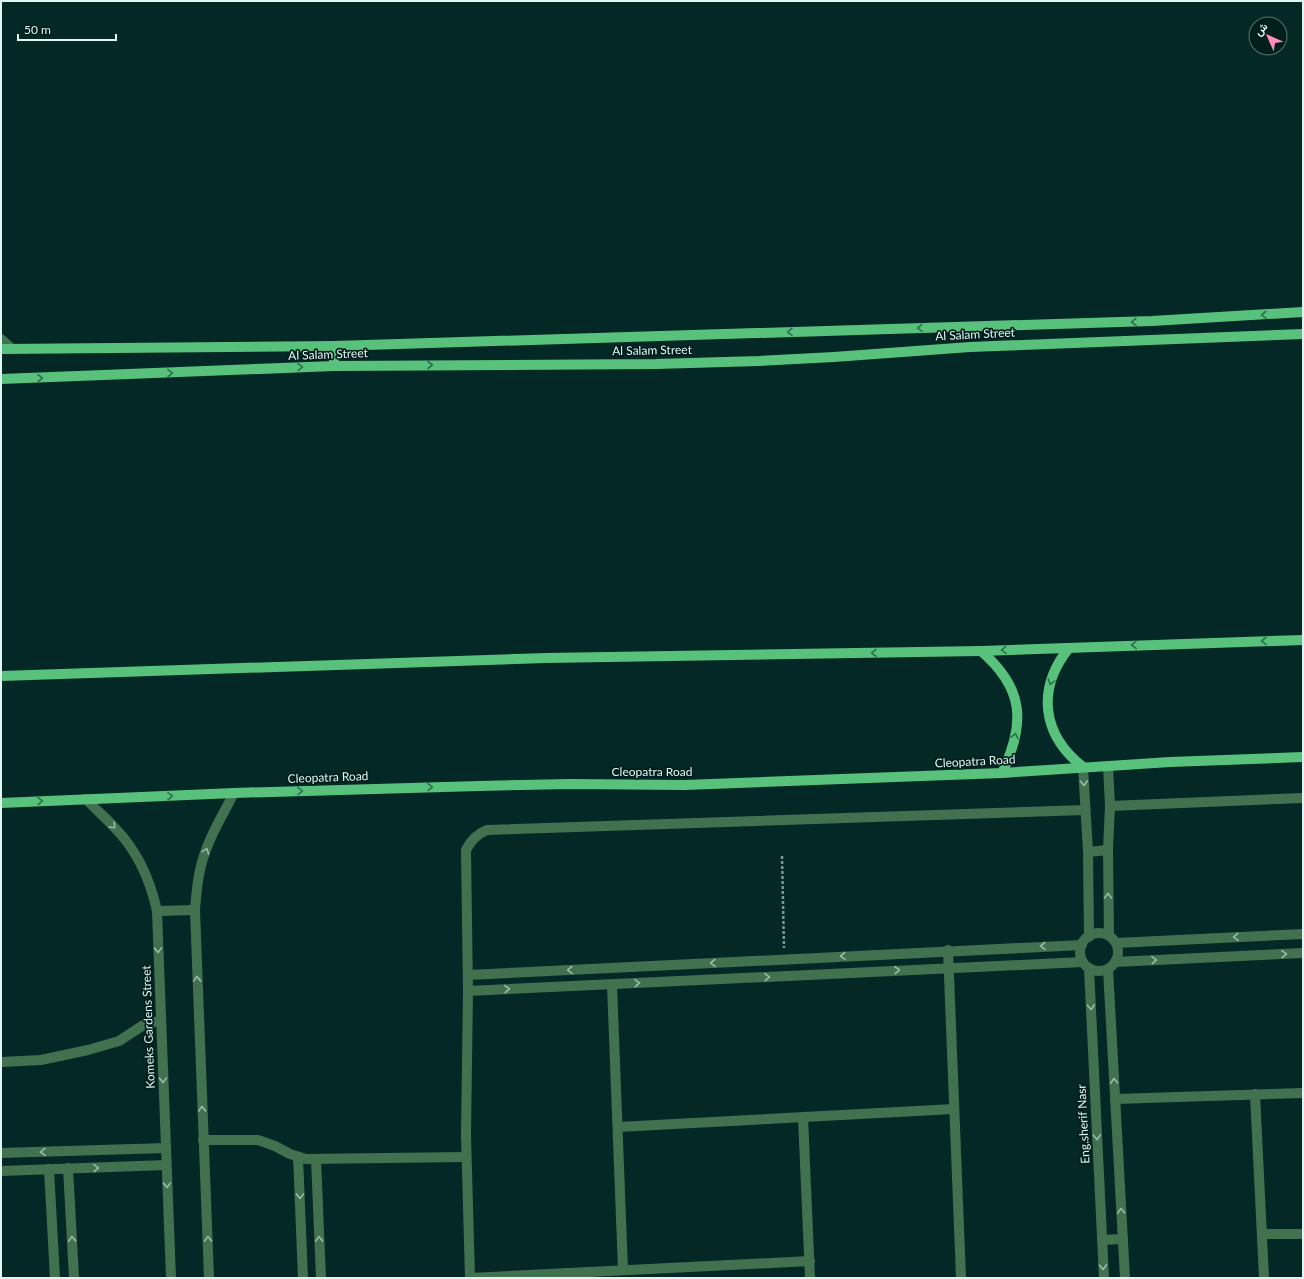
<svg xmlns="http://www.w3.org/2000/svg" width="1304" height="1279" viewBox="0 0 1304 1279" font-family="Lato,Vazirmatn,sans-serif">
<style>
.lines{fill:none;stroke-linecap:round;stroke-linejoin:round}
.path{stroke:#7b9895;stroke-width:2.5;stroke-dasharray:3 2;stroke-linecap:butt}
.minor{stroke:#427150;stroke-width:10}
.major{stroke:#58c27d;stroke-width:10}
.oneway{stroke:#2c704c}
.oneway2{stroke:#9ba}
.labels{text-anchor:middle;dominant-baseline:central;stroke-width:3.5;stroke-linejoin:round;paint-order:stroke}
.street-label{font-size:12px;fill:#e0f7f4;stroke:#001e1b}
</style>
<rect width="100%" height="100%" fill="#042825"/>
<g class="lines">
<path class="path" d="M782,856L784,948"/>
<g class="minor">
<path d="M1,339L12,349"/>
<path d="M1108,766L1110,806L1108,850L1109,935"/>
<path d="M1083,767L1088,852L1089,937"/>
<path d="M86,799C95,809 105,817 114,827C137,850 150,879 157,911L171,1278"/>
<path d="M1110,806L1303,798"/>
<path d="M1088,852L1108,850"/>
<path d="M157,911L195,910"/>
<circle cx="1099" cy="952" r="19"/>
<path d="M1116,943L1303,934"/>
<path d="M948,950L961,1278"/>
<path d="M1115,962L1303,953"/>
<path d="M1089,968L1104,1278"/>
<path d="M1108,969L1125,1278"/>
<path d="M468,975L1082,945"/>
<path d="M612,985L623,1270"/>
<path d="M468,991L1083,962"/>
<path d="M2,1062L41,1060L88,1050L119,1041L145,1024L161,1021"/>
<path d="M1255,1094L1264,1278"/>
<path d="M1115,1099L1303,1093"/>
<path d="M803,1117L810,1278"/>
<path d="M618,1127L954,1109"/>
<path d="M203,1140H258L275,1146L290,1154L306,1159L466,1157"/>
<path d="M1,1153L166,1148"/>
<path d="M298,1157L303,1278"/>
<path d="M316,1159L321,1278"/>
<path d="M68,1168L74,1278"/>
<path d="M49,1169L55,1278"/>
<path d="M1,1171L166,1165"/>
<path d="M1262,1234H1303"/>
<path d="M1102,1240L1123,1239"/>
<path d="M209,1278L195,910C196,897 197,883 200,870C206,842 221,818 234,793"/>
<path d="M470,1278L466,1135L468,991L466,850C471,840 477,834 487,830L1085,810"/>
<path d="M470,1278L810,1261"/>
</g>
<g class="major">
<path d="M334,346V366"/>
<path d="M1,349L334,346L1152,321L1303,312"/>
<path d="M1,379L334,366L656,364L759,361L834,357L970,347L1303,334"/>
<path d="M1069,648C1036,689 1042,735 1083,767"/>
<path d="M981,651C1024,688 1026,723 1002,773"/>
<path d="M1,676L546,658L981,651L1303,640"/>
<path d="M1,803L234,793L479,786L570,784L685,785L1002,773L1170,762L1303,757"/>
</g>
</g>
<defs><path id="oneway-chevron" d="M-2-3.5L2.5 0L-2 3.5" fill="none" stroke-width="1.6" stroke-linecap="round" stroke-linejoin="round"/></defs>
<g class="oneway">
<use href="#oneway-chevron" transform="translate(1264 315) rotate(177)"/>
<use href="#oneway-chevron" transform="translate(1134 322) rotate(178)"/>
<use href="#oneway-chevron" transform="translate(920 328) rotate(178)"/>
<use href="#oneway-chevron" transform="translate(790 332) rotate(178)"/>
<use href="#oneway-chevron" transform="translate(430 365)"/>
<use href="#oneway-chevron" transform="translate(300 367) rotate(-2)"/>
<use href="#oneway-chevron" transform="translate(170 373) rotate(-2)"/>
<use href="#oneway-chevron" transform="translate(40 378) rotate(-2)"/>
<use href="#oneway-chevron" transform="translate(1264 641) rotate(178)"/>
<use href="#oneway-chevron" transform="translate(1134 645) rotate(178)"/>
<use href="#oneway-chevron" transform="translate(1004 650) rotate(178)"/>
<use href="#oneway-chevron" transform="translate(874 653) rotate(179)"/>
<use href="#oneway-chevron" transform="translate(1051 682) rotate(105)"/>
<use href="#oneway-chevron" transform="translate(1015 736) rotate(-78)"/>
<use href="#oneway-chevron" transform="translate(430 787) rotate(-2)"/>
<use href="#oneway-chevron" transform="translate(300 791) rotate(-2)"/>
<use href="#oneway-chevron" transform="translate(170 796) rotate(-2)"/>
<use href="#oneway-chevron" transform="translate(40 801) rotate(-2)"/>
</g>
<g class="oneway2">
<use href="#oneway-chevron" transform="translate(1084 783) rotate(87)"/>
<use href="#oneway-chevron" transform="translate(113 826) rotate(45)"/>
<use href="#oneway-chevron" transform="translate(206 851) rotate(-70)"/>
<use href="#oneway-chevron" transform="translate(1108 896) rotate(-90)"/>
<use href="#oneway-chevron" transform="translate(1236 937) rotate(177)"/>
<use href="#oneway-chevron" transform="translate(1043 946) rotate(178)"/>
<use href="#oneway-chevron" transform="translate(158 950) rotate(88)"/>
<use href="#oneway-chevron" transform="translate(1284 954) rotate(-3)"/>
<use href="#oneway-chevron" transform="translate(843 956) rotate(177)"/>
<use href="#oneway-chevron" transform="translate(1154 960) rotate(-3)"/>
<use href="#oneway-chevron" transform="translate(713 963) rotate(177)"/>
<use href="#oneway-chevron" transform="translate(570 970) rotate(177)"/>
<use href="#oneway-chevron" transform="translate(897 970) rotate(-3)"/>
<use href="#oneway-chevron" transform="translate(767 977) rotate(-3)"/>
<use href="#oneway-chevron" transform="translate(197 979) rotate(-92)"/>
<use href="#oneway-chevron" transform="translate(637 983) rotate(-3)"/>
<use href="#oneway-chevron" transform="translate(507 989) rotate(-2)"/>
<use href="#oneway-chevron" transform="translate(1091 1007) rotate(87)"/>
<use href="#oneway-chevron" transform="translate(163 1080) rotate(88)"/>
<use href="#oneway-chevron" transform="translate(1114 1081) rotate(-93)"/>
<use href="#oneway-chevron" transform="translate(202 1109) rotate(-92)"/>
<use href="#oneway-chevron" transform="translate(1097 1137) rotate(87)"/>
<use href="#oneway-chevron" transform="translate(43 1152) rotate(178)"/>
<use href="#oneway-chevron" transform="translate(96 1168) rotate(-2)"/>
<use href="#oneway-chevron" transform="translate(167 1185) rotate(88)"/>
<use href="#oneway-chevron" transform="translate(300 1196) rotate(88)"/>
<use href="#oneway-chevron" transform="translate(1121 1211) rotate(-93)"/>
<use href="#oneway-chevron" transform="translate(72 1239) rotate(-93)"/>
<use href="#oneway-chevron" transform="translate(208 1239) rotate(-92)"/>
<use href="#oneway-chevron" transform="translate(319 1239) rotate(-92)"/>
<use href="#oneway-chevron" transform="translate(1103 1267) rotate(87)"/>
</g>
<g class="labels">
<g class="street-label">
<text transform="translate(975 334) rotate(-3)">Al Salam Street</text>
<text transform="translate(652 350) rotate(-1)">Al Salam Street</text>
<text transform="translate(328 354) rotate(-2)">Al Salam Street</text>
<text transform="translate(975 761) rotate(-3)">Cleopatra Road</text>
<text x="652" y="771">Cleopatra Road</text>
<text transform="translate(328 777) rotate(-2)">Cleopatra Road</text>
<text transform="translate(148 1027) rotate(-92)">Komeks Gardens Street</text>
<text transform="translate(1083 1124) rotate(-93)">Eng.sherif Nasr</text>
</g>
</g>
<rect width="1304" height="1279" fill="none" stroke="#e0f7f4" stroke-width="4"/>
<g transform="translate(1268 36) rotate(315)"><circle r="19" fill="#001e1b" stroke="#5a7572"/>
<path d="M0-3L7 15L0 10L-7 15Z" fill="#fe8ebc"/>
<text y="-6" font-size="11" font-weight="bold" text-anchor="middle" fill="#e0f7f4">ش</text>
</g>
<path d="M18 34v6h98v-6" fill="none" stroke="#e0f7f4" stroke-width="2"/>
<text x="24" y="34" font-size="12" fill="#e0f7f4" stroke="#001e1b" stroke-width="3" paint-order="stroke">50 m</text>
</svg>
